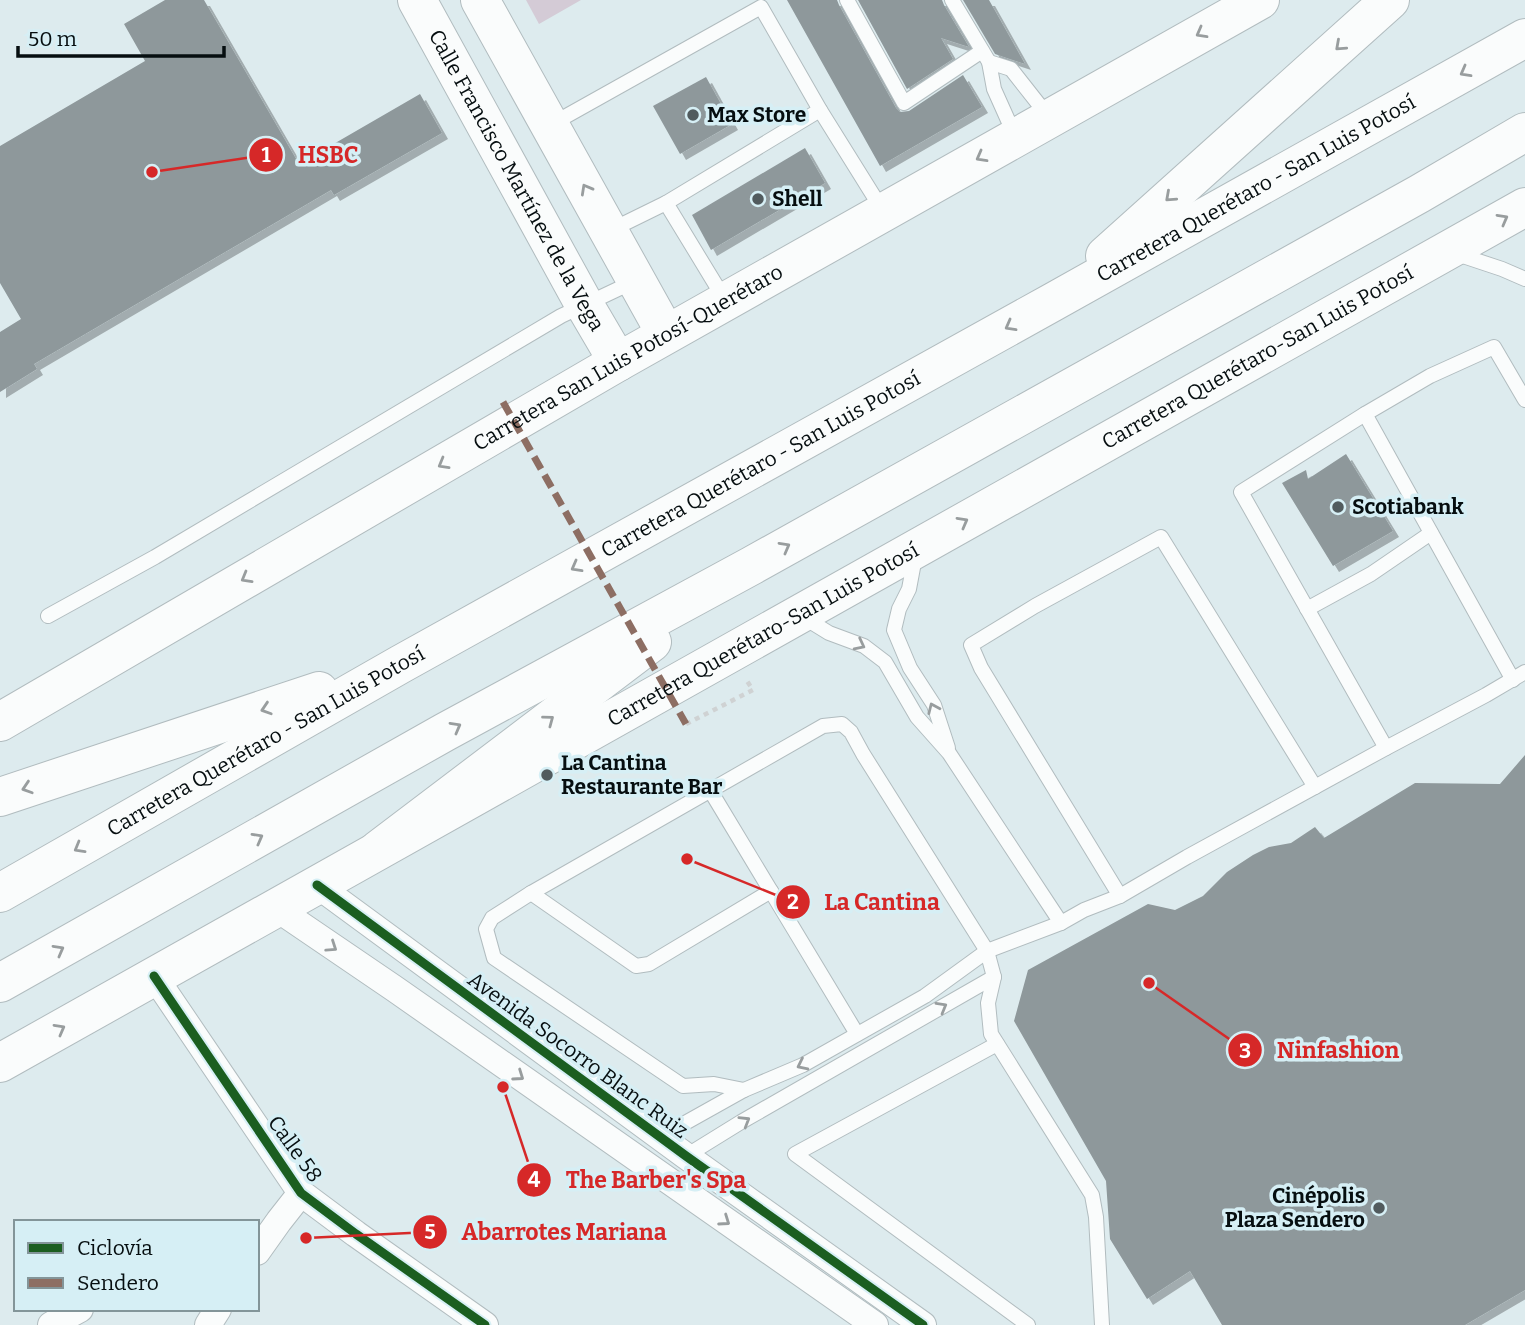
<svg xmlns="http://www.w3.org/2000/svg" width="1525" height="1325" viewBox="0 0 1525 1325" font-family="Bitter,serif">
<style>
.green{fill:#d4cbd6}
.building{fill:#8e989b;filter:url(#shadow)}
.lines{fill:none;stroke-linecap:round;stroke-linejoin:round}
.service-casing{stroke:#b1bcbf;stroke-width:16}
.minor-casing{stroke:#b1bcbf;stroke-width:28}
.secondary-casing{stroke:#b1bcbf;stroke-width:40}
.trunk-casing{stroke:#b1bcbf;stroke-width:40}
.path{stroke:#cfd2d3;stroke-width:4.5;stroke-dasharray:5 5;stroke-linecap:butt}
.service{stroke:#fafcfc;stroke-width:14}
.minor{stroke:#fafcfc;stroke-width:26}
.secondary{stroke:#fafcfc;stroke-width:38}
.trunk{stroke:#fafcfc;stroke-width:38}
.quiet{stroke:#8d6e63;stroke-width:7;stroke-dasharray:14 7;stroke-linecap:butt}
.cycleway-casing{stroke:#d6eff5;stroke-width:13}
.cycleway{stroke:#1b5e20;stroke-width:9}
.oneway{stroke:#989d9e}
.poi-dot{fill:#515b5e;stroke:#d6eff5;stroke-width:2.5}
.labels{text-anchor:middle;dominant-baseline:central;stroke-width:7;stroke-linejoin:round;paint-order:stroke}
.poi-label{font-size:21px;font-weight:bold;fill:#060e10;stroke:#d6eff5;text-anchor:start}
.street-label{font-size:21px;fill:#060e10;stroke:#d6eff5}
.leader{fill:none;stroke:#d62828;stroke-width:2.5}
.callout-dot{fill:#d62828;stroke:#d6eff5;stroke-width:2.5}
.mark-label{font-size:21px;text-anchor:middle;font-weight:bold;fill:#fff}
.callout-label{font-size:23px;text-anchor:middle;font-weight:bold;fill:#d62828;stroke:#d6eff5;stroke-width:7;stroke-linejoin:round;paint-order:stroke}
</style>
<defs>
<filter id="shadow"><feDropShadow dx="6" dy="6" stdDeviation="0" flood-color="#0004"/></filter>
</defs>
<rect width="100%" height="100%" fill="#ddebee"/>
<path class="green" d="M526,0H581L539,24Z"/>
<g class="building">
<path d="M165,0H204L299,164L420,94L442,133L334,195L331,190L34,364L37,369L0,392V332L21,319L0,283V146L145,61L124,24Z"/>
<path d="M787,0H837L839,5L896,108L900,112L909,111L963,75L982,107L880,166Z"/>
<path d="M858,0H942L944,5L969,47L941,38L953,59L907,89Z"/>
<path d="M963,0H989L1025,64L995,54Z"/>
<path d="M706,77L732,124L680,154L653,106Z"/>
<path d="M805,148L825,183L711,250L692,215Z"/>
<path d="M1346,454L1393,531L1333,566L1282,483L1306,470L1308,479Z"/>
<path d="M1525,755V1290L1465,1325H1222L1190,1271L1147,1299L1110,1239L1106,1181L1014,1021L1028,970L1148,904L1175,910L1203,896L1227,872L1253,855L1269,847L1291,843L1315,827L1324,838L1415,783L1500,784Z"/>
</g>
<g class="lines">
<g class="service-casing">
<g id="service">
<path d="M847,0L904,103L982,51"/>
<path d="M952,0L989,62L994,89L1015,136"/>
<path d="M989,62L1011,69L1048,116"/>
<path d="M552,124L761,7L820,110L883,211"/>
<path d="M611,230L666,203"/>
<path d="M1454,253L1502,269L1525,279"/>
<path d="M725,300L666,203L820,110"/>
<path d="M1365,414L1513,680"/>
<path d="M915,557L909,589L899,609L894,630L910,668L934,705L948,748"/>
<path d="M1307,609L1371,574L1431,533"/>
<path d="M48,616L155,557L561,316L635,281"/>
<path d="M803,617L829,633L864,646L885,662L917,717L949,753L1061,923"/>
<path d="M1386,748L1241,492L1365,414L1430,376L1494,347L1525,400"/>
<path d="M710,790L857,1034"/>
<path d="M531,893L636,966L649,964L771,891"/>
<path d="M1120,896L981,668L971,645L1035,606L1161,537L1315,787"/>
<path d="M997,1044L795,1154L1028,1325"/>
<path d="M744,1090L714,1084L683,1086L494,958L486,929L492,918L531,893L823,726L842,724L851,732L863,754L987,951L994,977L988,1003L991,1034L1092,1195L1096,1217L1102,1325"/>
<path d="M660,1137L744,1090L803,1065L925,996L987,951L1061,923L1084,910L1120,896L1187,857L1386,748L1486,695L1525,672"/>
<path d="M686,1156L741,1122L994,977"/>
</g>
</g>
<g class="minor-casing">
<g id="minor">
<path d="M317,885L686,1156L923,1325"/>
<path d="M276,908L395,989L875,1325"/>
<path d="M154,976L301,1193L356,1234L485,1325"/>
<path d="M257,1252L279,1221L301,1193"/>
<path d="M51,1325L80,1309"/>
<path d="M208,1325L218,1309"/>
</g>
</g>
<g class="secondary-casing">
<g id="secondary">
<path id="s1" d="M417,0L584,304L618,362"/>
<path d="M480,0L666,334"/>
<path id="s2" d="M0,722L618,362L1260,0"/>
<path id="s3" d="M0,1063L1525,207"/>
</g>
</g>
<g class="trunk-casing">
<g id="trunk">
<path d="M1105,256L1390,0"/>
<path d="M0,797L319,691"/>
<path d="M378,850L652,642"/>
<path id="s4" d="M0,893L401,664L1053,302L1525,38"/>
<path d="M0,983L445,732L751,566L1419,194L1525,132"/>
</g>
</g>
<path class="path" d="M686,724L753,690L747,681"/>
<use href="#service" class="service"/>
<use href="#minor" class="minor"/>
<use href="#secondary" class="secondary"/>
<use href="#trunk" class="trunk"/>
<path class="quiet" d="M503,402L686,724"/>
<g class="cycleway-casing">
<g id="cycleway">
<path d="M317,885L686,1156L923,1325"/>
<path d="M154,976L301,1193L356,1234L485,1325"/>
</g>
</g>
<use href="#cycleway" class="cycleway"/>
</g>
<defs><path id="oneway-chevron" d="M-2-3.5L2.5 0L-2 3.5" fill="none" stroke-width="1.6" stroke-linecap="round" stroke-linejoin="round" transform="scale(1.75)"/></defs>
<g class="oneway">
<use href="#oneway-chevron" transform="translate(1201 33) rotate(151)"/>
<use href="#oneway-chevron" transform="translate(1340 46) rotate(138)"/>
<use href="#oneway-chevron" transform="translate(1465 72) rotate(151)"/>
<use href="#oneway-chevron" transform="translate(981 157) rotate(151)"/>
<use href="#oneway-chevron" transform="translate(586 189) rotate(-119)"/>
<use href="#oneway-chevron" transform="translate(1170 197) rotate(138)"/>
<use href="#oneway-chevron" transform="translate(1503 219) rotate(-29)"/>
<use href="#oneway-chevron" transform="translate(1010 326) rotate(151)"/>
<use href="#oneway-chevron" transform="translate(443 464) rotate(150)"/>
<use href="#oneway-chevron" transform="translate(963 522) rotate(-29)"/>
<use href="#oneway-chevron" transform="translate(785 547) rotate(-29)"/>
<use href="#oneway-chevron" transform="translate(576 567) rotate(151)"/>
<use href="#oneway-chevron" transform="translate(246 578) rotate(150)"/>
<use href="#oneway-chevron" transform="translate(860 645) rotate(27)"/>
<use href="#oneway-chevron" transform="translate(933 708) rotate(-114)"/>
<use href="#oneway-chevron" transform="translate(266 709) rotate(162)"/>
<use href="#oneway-chevron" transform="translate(549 720) rotate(-37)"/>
<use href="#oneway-chevron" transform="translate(456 727) rotate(-29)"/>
<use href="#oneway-chevron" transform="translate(27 788) rotate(162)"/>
<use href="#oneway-chevron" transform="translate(258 838) rotate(-29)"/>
<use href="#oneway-chevron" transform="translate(79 848) rotate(150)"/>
<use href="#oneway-chevron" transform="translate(332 947) rotate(34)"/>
<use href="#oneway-chevron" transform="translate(59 950) rotate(-29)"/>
<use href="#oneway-chevron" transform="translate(942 1007) rotate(-30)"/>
<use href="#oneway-chevron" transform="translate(60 1029) rotate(-29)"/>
<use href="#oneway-chevron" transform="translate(802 1065) rotate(154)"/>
<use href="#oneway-chevron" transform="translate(519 1076) rotate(35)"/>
<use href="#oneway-chevron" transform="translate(745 1121) rotate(-31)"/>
<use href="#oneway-chevron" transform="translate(725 1221) rotate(35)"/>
</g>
<g class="poi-dot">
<circle cx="693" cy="115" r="7"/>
<circle cx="758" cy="199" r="7"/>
<circle cx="1338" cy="507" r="7"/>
<circle cx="547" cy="775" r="7"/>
<circle cx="1379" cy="1208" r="7"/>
</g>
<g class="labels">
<g class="poi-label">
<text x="707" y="115">Max Store</text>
<text x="772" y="199">Shell</text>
<text x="1352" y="507">Scotiabank</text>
<text x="561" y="763">La Cantina<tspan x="561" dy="24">Restaurante Bar</tspan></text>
<text x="1365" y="1196" text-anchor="end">Cinépolis<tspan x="1365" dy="24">Plaza Sendero</tspan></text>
</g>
<g class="street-label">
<text stroke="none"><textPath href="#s1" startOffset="206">Calle Francisco Martínez de la Vega</textPath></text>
<text stroke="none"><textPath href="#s4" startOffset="1440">Carretera Querétaro - San Luis Potosí</textPath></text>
<text stroke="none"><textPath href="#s2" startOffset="726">Carretera San Luis Potosí-Querétaro</textPath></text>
<text stroke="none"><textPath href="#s3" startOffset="1442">Carretera Querétaro-San Luis Potosí</textPath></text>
<text stroke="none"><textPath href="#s4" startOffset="873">Carretera Querétaro - San Luis Potosí</textPath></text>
<text stroke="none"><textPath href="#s3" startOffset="875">Carretera Querétaro-San Luis Potosí</textPath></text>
<text stroke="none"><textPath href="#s4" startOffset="306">Carretera Querétaro - San Luis Potosí</textPath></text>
<text transform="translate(578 1055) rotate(36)">Avenida Socorro Blanc Ruiz</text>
<text transform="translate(295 1149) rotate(54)">Calle 58</text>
</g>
</g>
<path class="leader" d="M152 172L266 155M687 859L793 902M1149 983L1245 1050M503 1087L534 1180M306 1238L430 1232"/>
<g class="callout-dot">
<circle cx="152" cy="172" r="7"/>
<circle cx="687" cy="859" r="7"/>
<circle cx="1149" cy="983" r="7"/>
<circle cx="503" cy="1087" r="7"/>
<circle cx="306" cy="1238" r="7"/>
<circle cx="266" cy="155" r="18"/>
<circle cx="793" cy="902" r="18"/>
<circle cx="1245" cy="1050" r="18"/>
<circle cx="534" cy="1180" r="18"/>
<circle cx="430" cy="1232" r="18"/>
</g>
<g class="mark-label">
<text x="266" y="162">1</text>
<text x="793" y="909">2</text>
<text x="1245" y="1058">3</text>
<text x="534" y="1187">4</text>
<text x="430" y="1239">5</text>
</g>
<g class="callout-label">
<text x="328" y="163">HSBC</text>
<text x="882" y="910">La Cantina</text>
<text x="1338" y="1058">Ninfashion</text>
<text x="656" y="1188">The Barber's Spa</text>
<text x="564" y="1240">Abarrotes Mariana</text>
</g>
<rect x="14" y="1220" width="245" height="91" fill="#d6eff5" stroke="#839599" stroke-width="2"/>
<rect x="28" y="1243" width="35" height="10" fill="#1b5e20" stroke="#839599" stroke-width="2"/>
<text x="77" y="1255" font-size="21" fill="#060e10">Ciclovía</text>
<rect x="28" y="1278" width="35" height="10" fill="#8d6e63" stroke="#839599" stroke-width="2"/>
<text x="77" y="1290" font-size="21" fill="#060e10">Sendero</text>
<path d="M18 46v10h206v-10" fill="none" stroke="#060e10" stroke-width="3.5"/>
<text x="28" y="46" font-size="21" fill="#060e10" stroke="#d6eff5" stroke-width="5" paint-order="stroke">50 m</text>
</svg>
